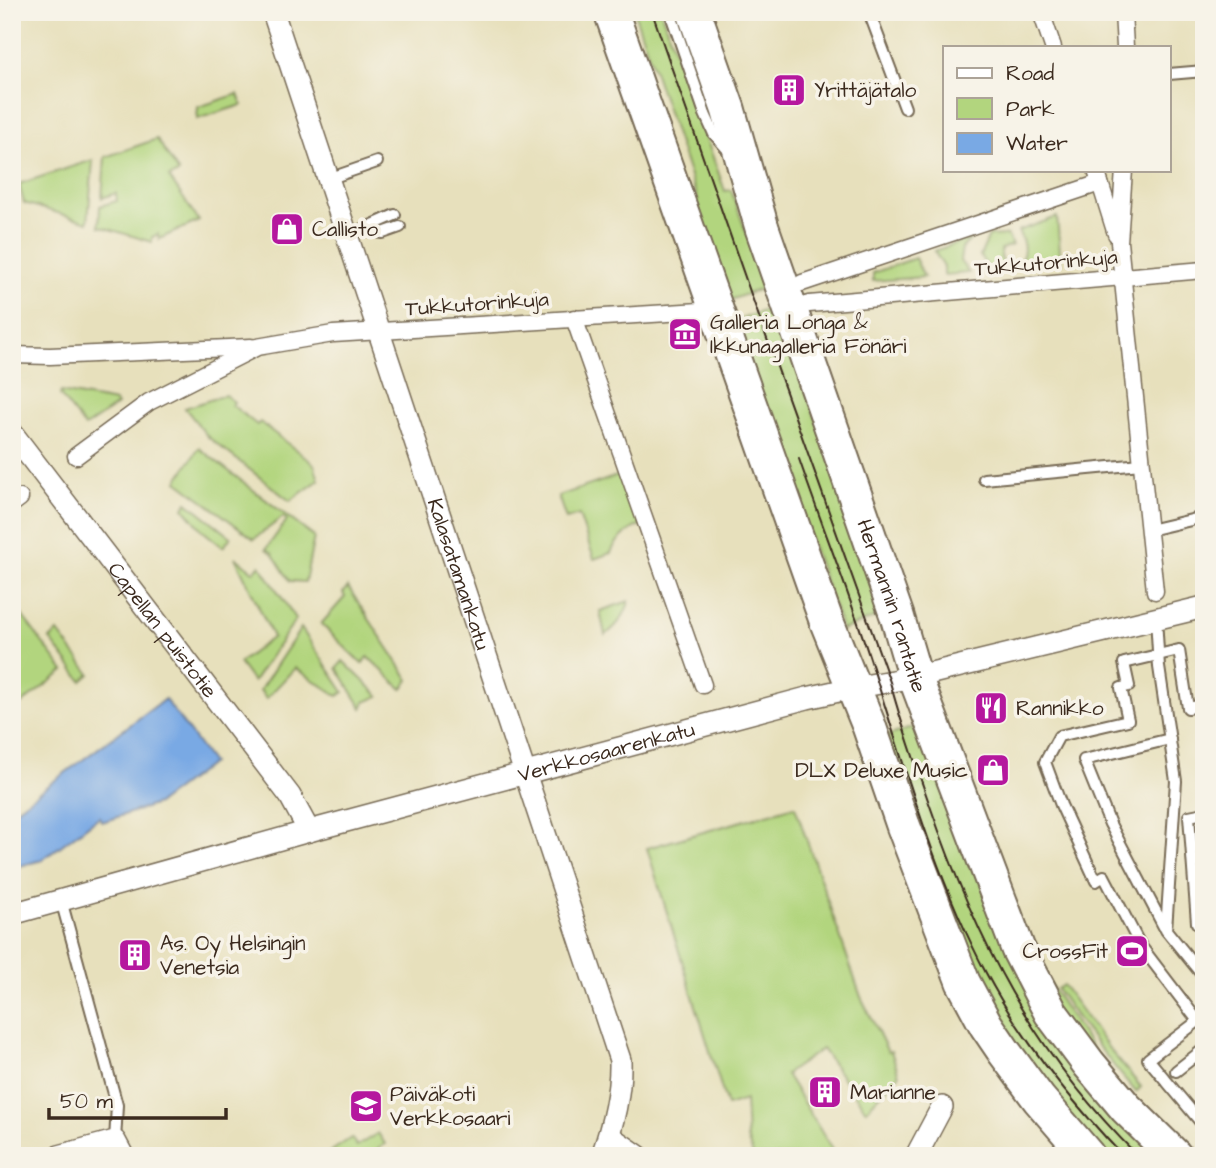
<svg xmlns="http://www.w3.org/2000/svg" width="1216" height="1168" viewBox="0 0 1216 1168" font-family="'Architects Daughter',sans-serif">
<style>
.green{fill:#b2d57e;stroke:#76804e;stroke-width:2}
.water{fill:#79a9e4;stroke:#5a6a81;stroke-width:2}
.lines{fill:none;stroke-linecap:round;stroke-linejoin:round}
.service-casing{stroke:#776a55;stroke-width:14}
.pedestrian-casing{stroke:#776a55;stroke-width:19}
.minor-casing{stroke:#776a55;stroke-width:24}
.primary-casing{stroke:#776a55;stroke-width:37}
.service{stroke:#fff;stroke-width:10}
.pedestrian{stroke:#fff;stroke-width:16}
.minor{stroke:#fff;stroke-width:21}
.primary{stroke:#fff;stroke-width:33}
.tram{stroke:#3b2a1e;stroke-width:2}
.labels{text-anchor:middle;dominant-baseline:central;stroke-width:7;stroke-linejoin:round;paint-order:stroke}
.poi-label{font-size:21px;fill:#3b2a1e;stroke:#f7f3e8;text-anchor:start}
.street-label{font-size:21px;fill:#3b2a1e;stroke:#f7f3e8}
</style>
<rect width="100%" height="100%" fill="#f7f3e8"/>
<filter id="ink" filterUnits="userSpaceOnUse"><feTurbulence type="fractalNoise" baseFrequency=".0143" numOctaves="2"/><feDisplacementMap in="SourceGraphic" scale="14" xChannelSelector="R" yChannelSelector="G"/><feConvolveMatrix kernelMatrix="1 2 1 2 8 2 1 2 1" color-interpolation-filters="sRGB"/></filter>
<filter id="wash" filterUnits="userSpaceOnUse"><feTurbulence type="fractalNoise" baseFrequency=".00686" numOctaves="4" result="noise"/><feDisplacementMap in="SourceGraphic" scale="28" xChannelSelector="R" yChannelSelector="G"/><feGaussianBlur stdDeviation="1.57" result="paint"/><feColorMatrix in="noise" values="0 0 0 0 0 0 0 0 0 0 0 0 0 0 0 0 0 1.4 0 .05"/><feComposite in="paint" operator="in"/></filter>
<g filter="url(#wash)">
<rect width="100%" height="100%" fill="#e7e0bc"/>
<g class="green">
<path d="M634,12H661L725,191L731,190L766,287L725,302L689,203L698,200Z"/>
<path d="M238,94L242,105L197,119L198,107Z"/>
<path d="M157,139L179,173L169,177L199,221L159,239L158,234L152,237V242L99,226L100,206L117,201L116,193L102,198L105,157Z"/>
<path d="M93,160L88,222L24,203L19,184Z"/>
<path d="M1057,217L1061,263L1017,268C1026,253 1026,246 1018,231Z"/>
<path d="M1007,235L1012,245L1001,249V259L1009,269L990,271L980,256L989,236Z"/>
<path d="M972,238L962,248L960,261L969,273L944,275V267L934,251Z"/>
<path d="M915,258L924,277L873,281V273Z"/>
<path d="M776,306L885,614L842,630L733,322Z"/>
<path d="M61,392L115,402L117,405L85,427L60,395Z"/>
<path d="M225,395L234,402L232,405L257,425L260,422L314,464L319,480L290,501L208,437L185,408Z"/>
<path d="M199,448L314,537L305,582L290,581L272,553L266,549L287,520L283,517L254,539L177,481Z"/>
<path d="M623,474L641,525C629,529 615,541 611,553L594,559L579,515L566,519L558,496Z"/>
<path d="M187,502L231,537L223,547L203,531L184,508Z"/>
<path d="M235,557L254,572L260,565L296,619L253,682L239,663L273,637Z"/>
<path d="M348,587L409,680L402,689L368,657L362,664L321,624L345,597L343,593Z"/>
<path d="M629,601C626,614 617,627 605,635L600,611Z"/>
<path d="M15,606L64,671L12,711V607Z"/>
<path d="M301,628L344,692L338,696L295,668L266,699L260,690Z"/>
<path d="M58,632L90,674L82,681L50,639Z"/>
<path d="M343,661L379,696L365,702L362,708L337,668Z"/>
<path d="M920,725L970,865L1164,1156H1098L987,1012L878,739Z"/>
<path d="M795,806L861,997L888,1052L891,1051L899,1075L866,1110L822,1049L786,1074L832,1149L828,1156H753L747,1138L745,1100L727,1106L647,848Z"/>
<path d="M1063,985L1110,1050L1141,1087L1136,1092C1107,1059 1081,1025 1057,989Z"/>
<path d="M378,1133L385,1144L378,1149L382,1156H324L351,1138L357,1146Z"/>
</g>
<path class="water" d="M165,699L212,763L157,804L102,822L99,817L42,860L12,868V812Z"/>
</g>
<g filter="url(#ink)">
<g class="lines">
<g class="service-casing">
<g id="service">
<path d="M670,12L705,114L714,134L728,150"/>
<path d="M869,12L905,108"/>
<path d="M1169,74L1204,71"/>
<path d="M328,179L377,162"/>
<path d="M364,230L383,233L400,227"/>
<path d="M348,236L395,215"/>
<path d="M984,479L1141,464"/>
<path d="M1149,530L1204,517"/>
<path d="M1156,618L1159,667L1176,781L1166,930L1204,977"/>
<path d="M1204,726L1199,706L1188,708L1179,650L1124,663L1129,686L1121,688L1128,720L1059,736L1045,762L1061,805L1096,881L1104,876L1140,945L1198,1021L1148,1059L1204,1126"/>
<path d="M1204,813L1189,816L1197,923L1204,931"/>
<path d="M61,900L117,1105L115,1141"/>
<path d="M1164,927L1110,824L1084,760L1170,739"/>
<path d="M1176,1071L1204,1049"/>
</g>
</g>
<g class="pedestrian-casing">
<g id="pedestrian">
<path d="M1041,12L1053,47"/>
<path d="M1123,12L1125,47"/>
<path d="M1096,170L1116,234"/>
<path d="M1124,170L1119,242L1155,591"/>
<path d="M802,283L1100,183"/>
<path d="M809,304L1204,270"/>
<path d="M574,318L703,685"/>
<path d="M12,355L50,356L251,347"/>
<path d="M76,456L149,402L257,347L333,334L700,311"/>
<path d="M12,504L20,498"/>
</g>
</g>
<g class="minor-casing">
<g id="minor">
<path id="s1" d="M273,12L620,1060C621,1093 613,1124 602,1156"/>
<path id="s2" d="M12,433L290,796L309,831"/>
<path id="s3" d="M12,914L309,831L807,698L852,688L915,677L1204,607"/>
<path d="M609,1136L638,1156"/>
<path d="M59,1156L115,1141L123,1156"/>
<path d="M916,1156L942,1107"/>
</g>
</g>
<g class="primary-casing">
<g id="primary">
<path d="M611,12L826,620L869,726L903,825L963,982L986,1025L1005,1053L1039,1099L1088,1156"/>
<path id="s4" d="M694,12L728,109L762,228L897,616L915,677L1018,949L1051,1013L1089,1064L1126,1108L1175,1156"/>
</g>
</g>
<use href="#service" class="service"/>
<use href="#pedestrian" class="pedestrian"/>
<use href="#minor" class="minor"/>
<use href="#primary" class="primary"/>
<g class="tram">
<path d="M652,12L753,300L890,682C901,723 915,763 929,803C977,942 1032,1051 1138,1156"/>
<path d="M799,459C825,534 855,608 878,684C909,782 938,882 986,973C1022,1041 1070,1100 1123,1156"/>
</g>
</g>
</g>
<defs>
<g id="building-square" transform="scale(1.75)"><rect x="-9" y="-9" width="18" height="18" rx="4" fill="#b5179e" stroke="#f7f3e8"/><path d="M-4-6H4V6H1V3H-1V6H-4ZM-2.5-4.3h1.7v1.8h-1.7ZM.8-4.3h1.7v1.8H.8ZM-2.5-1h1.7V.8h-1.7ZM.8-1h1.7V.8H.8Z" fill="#fff"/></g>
<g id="shop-square" transform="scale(1.75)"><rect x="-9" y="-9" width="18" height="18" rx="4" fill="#b5179e" stroke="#f7f3e8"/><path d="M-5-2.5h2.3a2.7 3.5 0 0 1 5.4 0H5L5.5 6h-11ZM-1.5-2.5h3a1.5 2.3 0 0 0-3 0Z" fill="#fff"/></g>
<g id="museum-square" transform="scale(1.75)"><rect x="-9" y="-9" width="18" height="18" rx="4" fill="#b5179e" stroke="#f7f3e8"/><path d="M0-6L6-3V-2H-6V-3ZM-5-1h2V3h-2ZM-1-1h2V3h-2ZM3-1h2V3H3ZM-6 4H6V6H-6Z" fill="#fff"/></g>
<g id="restaurant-square" transform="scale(1.75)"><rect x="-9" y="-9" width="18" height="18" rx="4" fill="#b5179e" stroke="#f7f3e8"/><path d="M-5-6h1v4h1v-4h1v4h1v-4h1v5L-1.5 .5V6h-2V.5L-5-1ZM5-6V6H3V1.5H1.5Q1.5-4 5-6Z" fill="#fff"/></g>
<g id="stadium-square" transform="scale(1.75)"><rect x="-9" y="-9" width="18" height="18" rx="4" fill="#b5179e" stroke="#f7f3e8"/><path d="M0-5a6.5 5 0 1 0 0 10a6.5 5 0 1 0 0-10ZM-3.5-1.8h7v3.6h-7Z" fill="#fff"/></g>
<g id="school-square" transform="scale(1.75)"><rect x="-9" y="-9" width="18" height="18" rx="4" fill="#b5179e" stroke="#f7f3e8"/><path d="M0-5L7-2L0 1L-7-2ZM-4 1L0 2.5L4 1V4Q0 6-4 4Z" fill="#fff"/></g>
</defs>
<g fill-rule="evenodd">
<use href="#building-square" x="789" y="90"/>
<use href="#shop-square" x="287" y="229"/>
<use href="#museum-square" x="685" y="334"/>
<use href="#restaurant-square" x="991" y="708"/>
<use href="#shop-square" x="993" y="770"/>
<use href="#stadium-square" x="1132" y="951"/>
<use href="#building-square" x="135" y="955"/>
<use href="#building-square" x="825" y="1092"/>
<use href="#school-square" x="366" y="1106"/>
</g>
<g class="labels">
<g class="poi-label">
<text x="814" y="90">Yrittäjätalo</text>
<text x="312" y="229">Callisto</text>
<text x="710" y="322">Galleria Longa &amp;<tspan x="710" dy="24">Ikkunagalleria Fönäri</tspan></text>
<text x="1016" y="708">Rannikko</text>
<text x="968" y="770" text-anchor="end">DLX Deluxe Music</text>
<text x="160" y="943">As. Oy Helsingin<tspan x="160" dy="24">Venetsia</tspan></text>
<text x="1108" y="951" text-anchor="end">CrossFit</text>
<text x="850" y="1092">Marianne</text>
<text x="390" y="1094">Päiväkoti<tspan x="390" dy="24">Verkkosaari</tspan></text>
</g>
<g class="street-label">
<text transform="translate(1046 263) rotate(-5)">Tukkutorinkuja</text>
<text transform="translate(477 304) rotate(-4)">Tukkutorinkuja</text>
<text stroke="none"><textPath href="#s1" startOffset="592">Kalasatamankatu</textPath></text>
<text stroke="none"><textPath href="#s4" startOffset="626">Hermannin rantatie</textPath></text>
<text stroke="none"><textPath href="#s2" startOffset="248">Capellan puistotie</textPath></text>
<text stroke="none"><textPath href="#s3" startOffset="616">Verkkosaarenkatu</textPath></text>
</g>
</g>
<rect width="1216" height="1168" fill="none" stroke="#f7f3e8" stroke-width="42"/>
<rect x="943" y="46" width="228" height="126" fill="#f7f3e8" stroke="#aca397" stroke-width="2"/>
<rect x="957" y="68" width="35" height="10" fill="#ffffff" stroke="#aca397" stroke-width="2"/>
<text x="1006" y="80" font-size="21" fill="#3b2a1e">Road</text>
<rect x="957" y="98" width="35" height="21" fill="#b2d57e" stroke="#aca397" stroke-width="2"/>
<text x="1006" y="116" font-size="21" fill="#3b2a1e">Park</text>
<rect x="957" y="133" width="35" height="21" fill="#79a9e4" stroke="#aca397" stroke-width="2"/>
<text x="1006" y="150" font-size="21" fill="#3b2a1e">Water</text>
<path d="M49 1108v10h177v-10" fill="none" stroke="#3b2a1e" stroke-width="3.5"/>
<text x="60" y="1108" font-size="21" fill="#3b2a1e" stroke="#f7f3e8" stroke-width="5" paint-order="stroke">50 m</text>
</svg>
